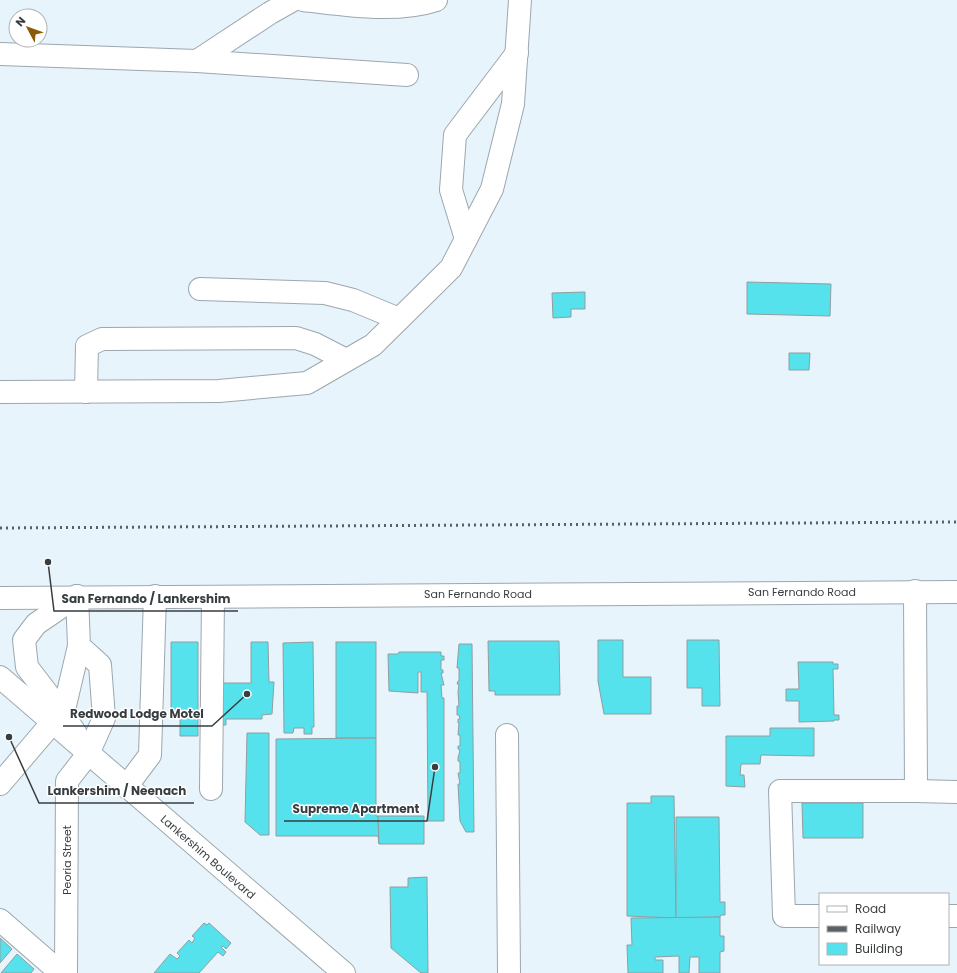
<svg xmlns="http://www.w3.org/2000/svg" width="957" height="973" viewBox="0 0 957 973" font-family="Poppins,sans-serif">
<style>
.building{fill:#55e2ed;stroke:#909e9f}
.lines{fill:none;stroke-linecap:round;stroke-linejoin:round}
.minor-casing{stroke:#9ca7af;stroke-width:24}
.major-casing{stroke:#9ca7af;stroke-width:24}
.minor{stroke:#fff;stroke-width:22}
.major{stroke:#fff;stroke-width:22}
.rail{stroke:#5a6064;stroke-width:3;stroke-dasharray:2 4;stroke-linecap:butt}
.labels{text-anchor:middle;dominant-baseline:central;stroke-width:3;stroke-linejoin:round;paint-order:stroke}
.street-label{font-size:11px;fill:#383d40;stroke:#fff}
.leader{fill:none;stroke:#383d40;stroke-width:1.5}
.callout-dot{fill:#383d40;stroke:#fff;stroke-width:1.5}
.callout-label{font-size:12px;text-anchor:middle;font-weight:bold;fill:#383d40;stroke:#fff;stroke-width:3;stroke-linejoin:round;paint-order:stroke}
</style>
<rect width="100%" height="100%" fill="#e8f4fb"/>
<g class="building">
<path d="M747,282L831,284L830,316L747,314Z"/>
<path d="M585,292V309H571V317L553,318L552,293Z"/>
<path d="M789,353H810L809,370H789Z"/>
<path d="M598,640H623V677H651V714H604L598,681Z"/>
<path d="M687,640H719L720,706H702V688H687Z"/>
<path d="M488,641H559L560,695H495V691H489Z"/>
<path d="M171,642H198V736H180V712H171Z"/>
<path d="M251,642H268L269,682H274L272,714L262,715V719H226V725H221L220,683H251Z"/>
<path d="M313,642L314,727H312V734H304V728H294L293,733H284L283,643Z"/>
<rect x="336" y="642" width="40" height="96"/>
<path d="M459,644H472L474,832H466L460,821L458,784H460L458,773H460V762L458,761V758L460,750L458,749V746H460V735H458L459,723H458V719H460L459,715H457V706H459L458,692L459,684H457L458,681H459V668H457Z"/>
<path d="M399,652H441V656H444V660H441V670H443V673H441L444,685H441L442,698H444V821H428L427,692H421V672H418V693L389,691L388,654H398Z"/>
<path d="M798,662H833V664H838V669H833L834,715H839V720H834V721L799,722V701H786V689H799Z"/>
<path d="M770,728H814V756L761,755L760,764H741L740,775H744L745,787L726,786V736H770Z"/>
<path d="M247,733H269V835H260L245,822Z"/>
<path d="M376,738V816H378L379,844L378,836H276V739Z"/>
<path d="M651,796H674L676,918L627,916V803H651Z"/>
<path d="M802,803H863V838H803Z"/>
<path d="M378,816H424V844H379Z"/>
<path d="M676,817H719L720,902H725V915H721L720,917L676,918Z"/>
<path d="M427,877L428,973H421L391,948L390,887H408V878Z"/>
<path d="M720,917V936H724V951L720,952V973H699V957H690L689,973H679V956L655,957V960H663V973H628L627,945H632L631,918Z"/>
<path d="M204,923L207,925L209,923L231,943L226,949L223,946L221,947L226,952L223,956L218,952L199,973H154L170,954L177,959L180,956L177,953L189,940L192,943L195,938L192,936Z"/>
<path d="M0,938L12,949L0,963Z"/>
<path d="M17,954L34,969L31,973H1Z"/>
</g>
<g class="lines">
<g class="minor-casing">
<g id="minor">
<path d="M303,0C343,5 397,13 436,0"/>
<path d="M0,54L197,61L270,13L293,0"/>
<path d="M197,61L407,75"/>
<path d="M466,239L451,190L455,135L517,53"/>
<path d="M200,289L325,293L353,300L399,319"/>
<path d="M0,392L219,391L307,383L373,345L451,268L492,189L513,104L520,0"/>
<path d="M86,392L87,346L102,339L296,338L315,344L346,360"/>
<path d="M63,714L79,646L77,596"/>
<path d="M507,735L509,973"/>
<path d="M0,784L52,723"/>
<path d="M126,787L150,755L155,596"/>
<path d="M211,789L213,597"/>
<path d="M916,791L957,792"/>
<path d="M820,916H784L780,791H916L915,591"/>
<path d="M948,916H957"/>
<path d="M0,920L61,973"/>
<path d="M66,973L67,781L88,754L104,718L100,665L79,646"/>
</g>
</g>
<g class="major-casing">
<g id="major">
<path d="M0,598L957,592"/>
<path d="M0,677L344,973"/>
<path d="M76,734L63,714L27,667L24,640L36,624L77,596"/>
</g>
</g>
<use href="#minor" class="minor"/>
<use href="#major" class="major"/>
<path class="rail" d="M0,528L957,522"/>
</g>
<g class="labels">
<g class="street-label">
<text x="802" y="592">San Fernando Road</text>
<text x="478" y="594">San Fernando Road</text>
<text transform="translate(208 857) rotate(41)">Lankershim Boulevard</text>
<text transform="translate(67 860) rotate(-90)">Peoria Street</text>
</g>
</g>
<path class="leader" d="M48 562L54 611H238M247 694L212 726H63M9 737L39 803H194M435 767L427 821H284"/>
<g class="callout-dot">
<circle cx="48" cy="562" r="4"/>
<circle cx="247" cy="694" r="4"/>
<circle cx="9" cy="737" r="4"/>
<circle cx="435" cy="767" r="4"/>
</g>
<g class="callout-label">
<text x="146" y="603">San Fernando / Lankershim</text>
<text x="137" y="718">Redwood Lodge Motel</text>
<text x="117" y="795">Lankershim / Neenach</text>
<text x="356" y="813">Supreme Apartment</text>
</g>
<rect x="819" y="893" width="130" height="72" fill="#ffffff" stroke="#afb1b3"/>
<rect x="827" y="906" width="20" height="6" fill="#ffffff" stroke="#afb1b3"/>
<text x="855" y="913" font-size="12" fill="#383d40">Road</text>
<rect x="827" y="926" width="20" height="6" fill="#5a6064" stroke="#afb1b3"/>
<text x="855" y="933" font-size="12" fill="#383d40">Railway</text>
<rect x="827" y="943" width="20" height="12" fill="#55e2ed" stroke="#afb1b3"/>
<text x="855" y="953" font-size="12" fill="#383d40">Building</text>
<g transform="translate(28 28) rotate(311)"><circle r="19" fill="#ffffff" stroke="#afb1b3"/>
<path d="M0-3L7 15L0 10L-7 15Z" fill="#8d5908"/>
<text y="-6" font-size="11" font-weight="bold" text-anchor="middle" fill="#383d40">N</text>
</g>
</svg>
